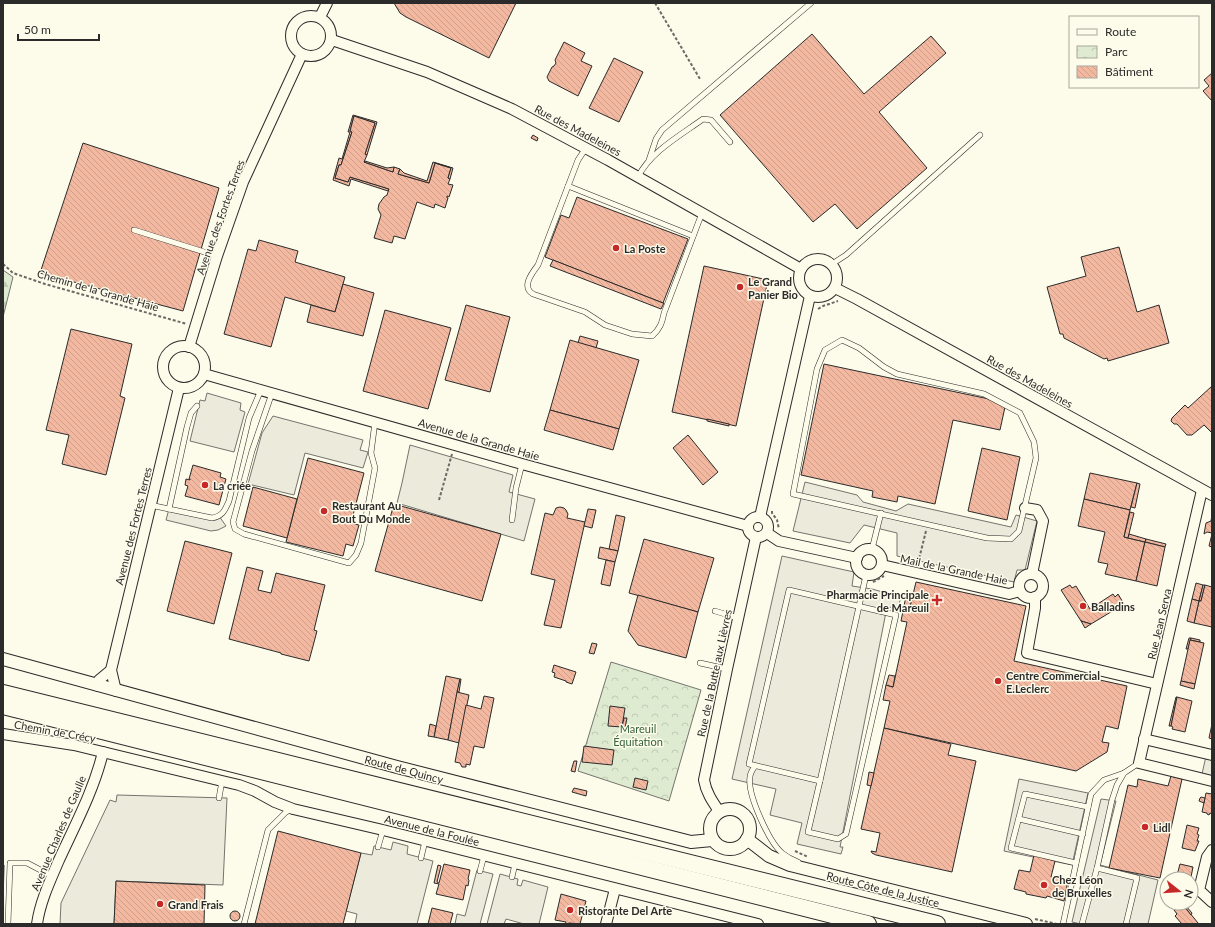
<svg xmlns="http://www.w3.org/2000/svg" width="1215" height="927" viewBox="0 0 1215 927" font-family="Lato,sans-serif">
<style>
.forest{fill:url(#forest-firs);stroke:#74746e}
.park{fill:url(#park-crowns);stroke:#74746e}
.parking{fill:#eceadb;stroke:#74746e}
.building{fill:url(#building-back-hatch);stroke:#2b2b2b}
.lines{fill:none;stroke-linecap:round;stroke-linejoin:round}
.service-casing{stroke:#2b2b2b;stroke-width:6}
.minor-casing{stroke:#2b2b2b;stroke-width:12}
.tertiary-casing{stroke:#2b2b2b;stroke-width:14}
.trunk-casing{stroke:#2b2b2b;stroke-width:18}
.path{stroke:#6a6964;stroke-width:2;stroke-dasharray:3 2;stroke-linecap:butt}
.service{stroke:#fdfbea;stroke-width:5}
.minor{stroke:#fdfbea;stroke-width:10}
.tertiary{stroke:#fdfbea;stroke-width:12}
.trunk{stroke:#fdfbea;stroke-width:16}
.poi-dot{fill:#c62828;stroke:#fdfbea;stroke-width:1.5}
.labels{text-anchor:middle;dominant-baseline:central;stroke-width:3;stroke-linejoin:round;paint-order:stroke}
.street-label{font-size:11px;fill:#2b2b2b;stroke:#fdfbea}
.poi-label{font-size:11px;font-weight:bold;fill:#2b2b2b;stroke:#fdfbea;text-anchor:start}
.park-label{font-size:11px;fill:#34623c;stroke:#fdfbea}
</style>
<defs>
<pattern id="forest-firs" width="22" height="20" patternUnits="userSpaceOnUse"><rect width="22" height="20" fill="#deebd1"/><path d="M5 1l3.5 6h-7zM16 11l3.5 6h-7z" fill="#bfcab4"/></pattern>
<pattern id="park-crowns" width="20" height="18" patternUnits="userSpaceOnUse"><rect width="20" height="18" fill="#deebd1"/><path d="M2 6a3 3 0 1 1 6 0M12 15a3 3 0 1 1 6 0" fill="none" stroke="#bfcab4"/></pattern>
<pattern id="building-back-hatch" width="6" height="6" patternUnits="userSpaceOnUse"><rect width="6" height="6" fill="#f2b8a0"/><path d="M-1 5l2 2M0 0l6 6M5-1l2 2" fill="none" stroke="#d09e8a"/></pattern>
</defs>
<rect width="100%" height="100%" fill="#fdfbea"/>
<path class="forest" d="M3,270L13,277L3,317Z"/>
<path class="park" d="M611,662L701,690L669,801L578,771Z"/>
<g class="parking">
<path d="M207,393L241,403L240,410L245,412L234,452L190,441L200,400L205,401Z"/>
<path d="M273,416L363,440L360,450L368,452L363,468L305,453L294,495L248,484L262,433Z"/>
<path d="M410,445L513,475L509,492L535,499L524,541L397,503L402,483Z"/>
<path d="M805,482L857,495L863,502L896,511L908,504L1011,527L1016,515L1037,521L1025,570H1017L1014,582L897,556V533L864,525L850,543L793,531Z"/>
<path d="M169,509L212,518L219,516L226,526L218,530L211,531L166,520Z"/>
<path d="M782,556L854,572L852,586L872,589L901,597L898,608L887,607L840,847H843L841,854L797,844L802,823L770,815L776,789L732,779Z"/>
<path d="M1206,756L1212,757V777L1202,774Z"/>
<path d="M1019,779L1088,793L1072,865L1004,851Z"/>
<path d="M117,795L227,798L223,885L116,881L114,924H60L61,903L110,800L116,802Z"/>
<path d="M1101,799L1116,801L1100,865L1158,880L1148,924H1081L1072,922Z"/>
<path d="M393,842L408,846L407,854L433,861L417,924H355L357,914L346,911L361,853L372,855L374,846L391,850Z"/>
<path d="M477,870L493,874L480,924H455L457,914L465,916Z"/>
<path d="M500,874L518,879L517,885L521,886L523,880L548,887L539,924H524L506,919L504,924H487Z"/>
</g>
<g class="building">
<path d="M394,3H516L489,58L406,17L400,13Z"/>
<path d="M812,34L864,94L931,36L946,53L879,112L927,168L857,229L835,204L813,222L720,115Z"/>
<path d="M564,42L585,53L581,61L592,66L578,96L549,81L547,77L552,67L554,66L556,63L555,60Z"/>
<path d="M614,58L643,72L619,122L589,108Z"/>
<path d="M1212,73V101L1203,91L1209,86L1204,80Z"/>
<path d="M353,115L377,122L367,155L365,154L375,123L354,116L350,131L352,132L341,165H339L335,178L348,182L350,177L380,186L389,189L388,191L351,179L349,186L333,180L339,158L342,159L350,132H348Z"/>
<path d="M354,116L375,123L365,154L367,155L364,162L393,172L394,167L400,169L398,174L429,183L435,163L451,168L448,178L450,179L448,184L453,185L449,197L447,196V198H448L445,208L435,204L434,208L417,202L405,239L394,236L392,243L374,238L381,215L378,209L379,204L384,197L387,195L389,189L350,177L348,182L335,178L339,165H341L352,132L350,131Z"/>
<path d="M533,135L538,138L537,141L531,138Z"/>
<path d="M83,143L219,188L183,311L40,273Z"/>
<path d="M365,161L387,168L394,167L393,172L364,162Z"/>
<path d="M433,162L453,168L450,179L448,178L451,168L435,163L429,183L398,174L400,169L404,173L427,181Z"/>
<path d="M577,197L688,239L663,303L545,257L561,215L569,218Z"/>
<path d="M259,240L298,251L295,262L345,277L335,312L285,297L271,347L224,334L248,249L256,251Z"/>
<path d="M1119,247L1137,312L1159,305L1169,343L1108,361L1107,358L1104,359L1064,338L1063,334H1060L1047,287L1086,276L1081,257Z"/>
<path d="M553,260L663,303H664L661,309L550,266Z"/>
<path d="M704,266L768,280L736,426L672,412Z"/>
<path d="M343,284L374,293L363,336L307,322L311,305L335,312Z"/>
<path d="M466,305L510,317L490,392L445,380Z"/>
<path d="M385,310L451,328L428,409L363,391Z"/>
<path d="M71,329L132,344L120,396L125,398L106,475L62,464L69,435L46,430Z"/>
<path d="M580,336L598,341L596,348L578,343Z"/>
<path d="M570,340L639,360L619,429L550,410Z"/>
<path d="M824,364L989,399L1005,407L1000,430L953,420L935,504L898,496L897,502L872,497L873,491L801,475Z"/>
<path d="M1212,386V431L1211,432L1204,425L1192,435H1187L1177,424H1174L1171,421L1172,418L1185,405L1188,408Z"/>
<path d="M550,410L619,429L613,450L544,430Z"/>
<path d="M707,419L729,424V426L707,421Z"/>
<path d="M688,435L718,472L703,485L673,448Z"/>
<path d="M982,448L1020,457L1007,520L968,511Z"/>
<path d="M308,458L364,473L351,523L359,525L353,546L346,544L343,556L286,542Z"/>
<path d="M193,465L221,473L220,477L226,479L219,505L185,496L188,486L185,485L186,479L190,480V479H189Z"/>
<path d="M1090,473L1137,483L1130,510L1084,499Z"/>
<path d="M1137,483L1140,484L1135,508L1131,507Z"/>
<path d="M253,487L297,499L287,538L243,526Z"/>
<path d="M1084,499L1130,510L1124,537L1145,542L1136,581L1105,574L1108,564L1098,562L1105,532L1078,526Z"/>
<path d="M394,504L501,534L482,601L375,571Z"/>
<path d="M560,507L564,508L566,510L568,514L567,518L585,522L561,628L544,625L555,580L531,574L545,513L553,515L556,508Z"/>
<path d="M588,509L596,510L592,528L584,526Z"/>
<path d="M1130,512L1134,513L1128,538L1124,537Z"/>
<path d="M616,515L625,517L618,551L609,549Z"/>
<path d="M1212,515V533L1207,532L1204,534L1206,523L1211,521Z"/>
<path d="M1129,534L1146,539L1145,542L1128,538Z"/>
<path d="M1212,534V547L1209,546Z"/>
<path d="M644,539L714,558L698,612L629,593Z"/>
<path d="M1146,539L1166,544L1165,547L1145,542Z"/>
<path d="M185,541L232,553L214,624L167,611Z"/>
<path d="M1145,542L1165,547L1157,586L1136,581Z"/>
<path d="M600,547L618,551L615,562L598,558Z"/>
<path d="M606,560L615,562L610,586L601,584Z"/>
<path d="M247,567L263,571L258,590L271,593L276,573L325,585L314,630L317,631L309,661L281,654V653L229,639Z"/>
<path d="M916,582L1026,606L1014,661L1127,686L1118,729L1106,726L1102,742L1109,743L1107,752L1076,771L884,728L890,701L883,700L886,685L893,687L907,622L901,621L904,606L910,607Z"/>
<path d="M1196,583L1203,585L1199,601L1192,599Z"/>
<path d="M1070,585L1072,588L1076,586L1090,609L1113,594L1115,597L1118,594L1124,604L1091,624L1081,621L1061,590Z"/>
<path d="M1203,585H1205L1201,601H1199Z"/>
<path d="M1205,585L1212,587V627L1194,623L1199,601H1201Z"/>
<path d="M638,595L698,612L686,658L638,645L628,631Z"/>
<path d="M906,596L912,597L910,607L904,606Z"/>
<path d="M1192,599L1199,601L1194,623L1187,621Z"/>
<path d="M1081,621L1091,624L1085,628Z"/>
<path d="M1189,638H1191L1188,649H1186Z"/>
<path d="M1191,638L1200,640V642L1190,640Z"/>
<path d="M1190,640L1204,643L1195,684L1181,681Z"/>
<path d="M592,643L597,644L594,654L589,653Z"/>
<path d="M554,665L576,672L572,684L566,682V681L554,677L555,673L552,672Z"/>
<path d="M889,675L895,676L893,687L886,685Z"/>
<path d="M446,676L460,679L448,740L434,737Z"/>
<path d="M460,679H461L459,692H457Z"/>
<path d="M1181,681L1195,684L1194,689L1180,685Z"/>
<path d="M457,692L469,695L459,743L448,740Z"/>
<path d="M484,696L494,698L484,748L474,746L470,765L466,764V767H462L460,763L455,762L466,705L481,709Z"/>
<path d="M1176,697H1177L1171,726H1169Z"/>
<path d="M1177,697L1192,701L1185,732L1172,729L1173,727L1171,726Z"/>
<path d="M610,706L625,708L622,727L608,726Z"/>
<path d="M624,718H627L625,728L622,727Z"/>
<path d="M430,724L436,726L434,737L428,736Z"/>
<path d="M1212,724V739L1209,738Z"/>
<path d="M884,728L951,744L948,755L976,761L952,872L876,855L872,853L871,851L876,852L880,833L861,829Z"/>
<path d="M584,746L614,750L612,765L582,762Z"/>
<path d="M574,761H577L575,772L571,771Z"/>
<path d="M869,772L874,773L871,786L867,785Z"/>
<path d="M1171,776L1182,779L1160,878L1109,868L1128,785L1137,787L1138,779L1168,786Z"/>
<path d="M635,778L648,781L646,790L633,787Z"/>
<path d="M574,788L587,791L586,796L572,792Z"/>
<path d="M1206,793L1212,794V814L1210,813L1209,815L1207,814V813L1202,812Z"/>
<path d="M1201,797L1205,798L1204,803L1199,801L1200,798Z"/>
<path d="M1187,825L1199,828L1197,834L1199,835L1197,841H1199L1195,851L1182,848Z"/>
<path d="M278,831L361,853L343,924H255Z"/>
<path d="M1034,855L1055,861L1051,877L1068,881L1064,901L1047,896L1046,898L1026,894V892L1014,889L1019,870L1030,872Z"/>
<path d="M444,864L470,870L468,879L469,880L468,886L466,885L463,900L436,894L439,884L434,883L438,865L441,866L437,882L439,883Z"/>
<path d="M1180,864L1193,867L1191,877H1188L1187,879H1176Z"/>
<path d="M3,865H4L3,903Z"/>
<path d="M116,881L205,885L204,924H114Z"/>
<path d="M561,894L586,901L580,924L569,923V924H565L566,922L555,920Z"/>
<path d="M1182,903H1185L1187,905L1185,907L1198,923L1196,924H1182L1175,916L1177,914L1174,910Z"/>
<path d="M1186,906L1192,913L1191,915L1185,907Z"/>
<path d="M432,908L453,913L450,924H428Z"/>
<circle cx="235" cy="916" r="5"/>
</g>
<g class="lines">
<g class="service-casing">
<g id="service">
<path d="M586,148L578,160L538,265C532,273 521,287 533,294L585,312L605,325L632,334L652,336C660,329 662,323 664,313L702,213"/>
<path d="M649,160L656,139L662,130L811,3"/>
<path d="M638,177C650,152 681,135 703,119L711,120L730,142"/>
<path d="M568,186L693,236"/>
<path d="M134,230L217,256"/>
<path d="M832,264L846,255L980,135"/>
<path d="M842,340L859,348L884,367L897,374L984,394L1020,413L1034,442L1036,458L1019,531L1011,539L987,538L793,494L817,369L825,350Z"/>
<path d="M272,393L252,451L233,522L235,529L244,534L349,563L356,555L361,543L375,468L371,453L375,422"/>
<path d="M197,406L191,413L187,427L169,509L212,518C223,516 225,510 229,501L249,418L261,390"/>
<path d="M150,505L169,509"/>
<path d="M512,520L516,488L522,464"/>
<path d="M872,549L881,513"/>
<path d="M789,590L896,615L846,834L838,839L808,832L820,781L749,764Z"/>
<path d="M715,611L738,618"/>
<path d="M700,663L727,669"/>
<path d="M755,766C753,769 750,773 750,777C747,794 769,842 782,853C787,857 793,860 798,862"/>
<path d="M820,781L866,575"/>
<path d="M219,798L222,781"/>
<path d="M1019,819L1083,834"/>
<path d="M378,847L383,830"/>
<path d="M421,858L425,841"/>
<path d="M1076,863L1011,848L1025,794L1088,807"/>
<path d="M1097,868L1112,800L1117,785L1124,773L1139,763"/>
<path d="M480,871L484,856"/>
<path d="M512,877L515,864"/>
<path d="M8,924L10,863H27L52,876"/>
<path d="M244,924L268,830L286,812L292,809"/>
<path d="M1063,924L1091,794L1104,780L1124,773"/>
<path d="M1082,924L1097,868L1137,878L1126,924"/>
</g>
</g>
<g class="minor-casing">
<g id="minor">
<circle cx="311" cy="36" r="20"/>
<path d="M320,17L327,3"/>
<path d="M332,40L427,72L512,109L608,160L801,269"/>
<circle cx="818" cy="278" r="19"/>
<path d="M835,288L857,299L1212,495"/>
<circle cx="184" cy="367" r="21"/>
<path d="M189,347L217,256L243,182L302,54"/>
<path d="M204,374L522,464L748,526"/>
<path d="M1202,490L1139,763L1212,781"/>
<path d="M1025,508L1037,510L1043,521L1032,574"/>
<circle cx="758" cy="527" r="10"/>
<path d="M760,517L810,296"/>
<path d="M767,533L779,541L857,558"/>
<circle cx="869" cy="562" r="13"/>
<path d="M882,565L1009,594L1020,591"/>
<circle cx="1031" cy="586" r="12"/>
<path d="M1035,597V608L1027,653L1157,684"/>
<path d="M98,686L99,680L111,670"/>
<path d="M116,691L111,670L179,388"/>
<path d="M3,734L74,745L222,781L239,785L255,791L275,802L293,809L383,830L758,924"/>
<path d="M1144,739L1212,755"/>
<path d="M719,811C712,801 706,792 704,780L727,669L756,537"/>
<path d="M1212,850L1207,857L1199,890L1212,902"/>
<path d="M37,924C40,902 50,881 59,860C75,825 94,790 103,752"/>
<path d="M606,924L615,889"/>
</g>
</g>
<g class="tertiary-casing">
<g id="tertiary">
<path d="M3,659L397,767L691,842L712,840"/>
<circle cx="730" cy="829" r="20"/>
<path d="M747,839L769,856L790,865L1026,924"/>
</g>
</g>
<g class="trunk-casing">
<g id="trunk">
<path d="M3,693L937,924"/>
<path d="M3,706L868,924"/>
</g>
</g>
<g class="path">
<path d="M655,3L700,79"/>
<path d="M3,264L13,273L45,284L187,324"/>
<path d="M818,309L823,306L838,301"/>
<path d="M439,500L452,454"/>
<path d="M772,511V513L777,520L779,529"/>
<path d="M918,563L926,531"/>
<path d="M873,582L884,576"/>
<path d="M795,851L808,857"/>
<path d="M1035,919L1057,924"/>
</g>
<use href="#service" class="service"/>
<use href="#minor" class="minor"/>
<use href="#tertiary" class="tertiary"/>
<use href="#trunk" class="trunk"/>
</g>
<g class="poi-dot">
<circle cx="616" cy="248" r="4"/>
<circle cx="740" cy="287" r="4"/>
<circle cx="205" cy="485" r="4"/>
<circle cx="324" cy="511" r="4"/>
<path d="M935 594h4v4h4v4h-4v4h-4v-4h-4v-4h4z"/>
<circle cx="1083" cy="606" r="4"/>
<circle cx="998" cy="681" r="4"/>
<circle cx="1145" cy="827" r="4"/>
<circle cx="1044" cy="885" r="4"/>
<circle cx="160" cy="904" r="4"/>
<circle cx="570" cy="910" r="4"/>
</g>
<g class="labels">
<g class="street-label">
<text transform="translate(578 130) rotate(28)">Rue des Madeleines</text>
<text transform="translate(220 217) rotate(-70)">Avenue des Fortes Terres</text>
<text transform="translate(98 290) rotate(16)">Chemin de la Grande Haie</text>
<text transform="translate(1030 381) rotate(29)">Rue des Madeleines</text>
<text transform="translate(479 439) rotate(16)">Avenue de la Grande Haie</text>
<text transform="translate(133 526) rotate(-76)">Avenue des Fortes Terres</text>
<text transform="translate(954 569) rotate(12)">Mail de la Grande Haie</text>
<text transform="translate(1159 624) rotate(-77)">Rue Jean Serva</text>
<text transform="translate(714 673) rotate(-78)">Rue de la Butte aux Lièvres</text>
<text transform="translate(55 731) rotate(10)">Chemin de Crécy</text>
<text transform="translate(404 769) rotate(15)">Route de Quincy</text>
<text transform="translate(432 830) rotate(14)">Avenue de la Foulée</text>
<text transform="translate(58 833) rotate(-67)">Avenue Charles de Gaulle</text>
<text transform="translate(883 889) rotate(14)">Route Côte de la Justice</text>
</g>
<g class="poi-label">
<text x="624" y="248">La Poste</text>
<text x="748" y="281">Le Grand<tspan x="748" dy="13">Panier Bio</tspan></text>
<text x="213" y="485">La criée</text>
<text x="332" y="505">Restaurant Au<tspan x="332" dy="13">Bout Du Monde</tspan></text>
<text x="929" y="594" text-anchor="end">Pharmacie Principale<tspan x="929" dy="13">de Mareuil</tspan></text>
<text x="1091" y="606">Balladins</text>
<text x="1006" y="675">Centre Commercial<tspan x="1006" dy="13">E.Leclerc</tspan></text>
<text x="1153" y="827">Lidl</text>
<text x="1052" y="879">Chez Léon<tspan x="1052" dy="13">de Bruxelles</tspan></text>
<text x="168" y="904">Grand Frais</text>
<text x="578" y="910">Ristorante Del Arte</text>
</g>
<g class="park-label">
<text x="638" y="728">Mareuil<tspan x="638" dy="13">Équitation</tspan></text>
</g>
</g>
<rect width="1215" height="927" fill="none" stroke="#2b2b2b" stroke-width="8"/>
<rect x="1069" y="16" width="130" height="72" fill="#fdfbea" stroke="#a9a89e"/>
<rect x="1077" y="29" width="20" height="6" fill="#fdfbea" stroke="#a9a89e"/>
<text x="1105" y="36" font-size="12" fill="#2b2b2b">Route</text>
<rect x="1077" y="46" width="20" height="12" fill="url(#park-crowns)" stroke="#a9a89e"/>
<text x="1105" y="56" font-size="12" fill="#2b2b2b">Parc</text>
<rect x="1077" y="66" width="20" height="12" fill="url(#building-back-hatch)" stroke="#a9a89e"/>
<text x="1105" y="76" font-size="12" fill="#2b2b2b">Bâtiment</text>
<g transform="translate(1179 891) rotate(107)"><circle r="19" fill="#fdfbea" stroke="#a9a89e"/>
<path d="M0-3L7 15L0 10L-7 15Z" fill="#c62828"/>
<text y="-6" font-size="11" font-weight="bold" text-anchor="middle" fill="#2b2b2b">N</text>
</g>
<path d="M18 34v6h81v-6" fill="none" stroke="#2b2b2b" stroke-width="2"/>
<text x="24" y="34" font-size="12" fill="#2b2b2b" stroke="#fdfbea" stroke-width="3" paint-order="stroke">50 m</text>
</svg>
